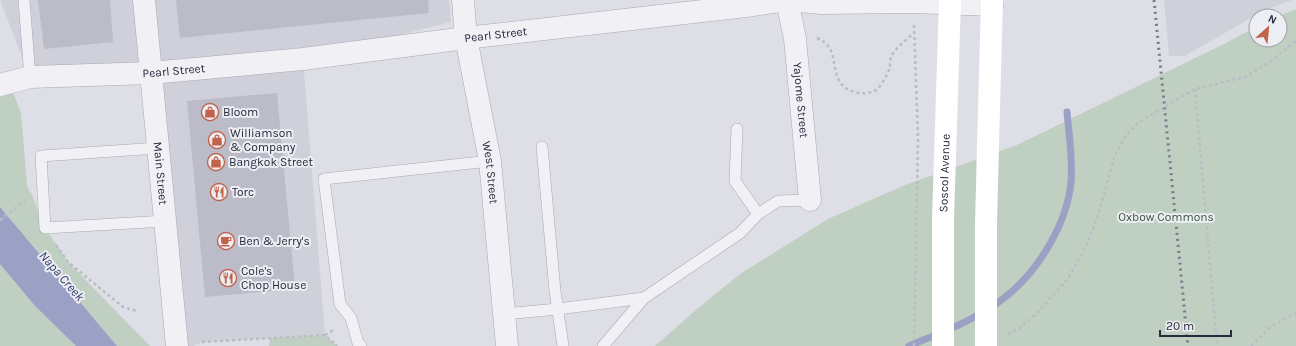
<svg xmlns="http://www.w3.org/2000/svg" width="1296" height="346" viewBox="0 0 1296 346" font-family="Karla,sans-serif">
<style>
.built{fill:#d0d0db}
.green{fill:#bfcfc1}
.water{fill:#9ba1c4}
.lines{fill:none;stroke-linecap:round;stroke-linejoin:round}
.stream{stroke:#9ba1c4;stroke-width:7}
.building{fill:#bbbcc8}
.service-casing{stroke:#a7a8b3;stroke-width:12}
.minor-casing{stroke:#a7a8b3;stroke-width:23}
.tertiary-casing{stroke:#a7a8b3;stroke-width:23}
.path{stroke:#bcbcc5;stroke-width:2.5;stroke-dasharray:3 3;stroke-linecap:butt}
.service{stroke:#f0f0f5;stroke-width:11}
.minor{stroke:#f0f0f5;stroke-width:22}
.tertiary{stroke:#f0f0f5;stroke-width:22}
.secondary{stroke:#fff;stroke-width:22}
.rail{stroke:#78798e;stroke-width:3;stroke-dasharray:2 4;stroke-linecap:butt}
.secondary-bridge{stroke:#fff;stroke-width:22}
.labels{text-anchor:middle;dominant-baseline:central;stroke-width:4;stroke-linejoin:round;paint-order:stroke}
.street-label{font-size:12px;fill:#28293c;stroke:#ededf4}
.poi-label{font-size:12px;fill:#28293c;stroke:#ededf4;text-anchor:start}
.park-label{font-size:12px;fill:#37563b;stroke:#ededf4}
.water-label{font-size:13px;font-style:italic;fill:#363c6c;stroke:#ededf4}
</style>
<rect width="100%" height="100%" fill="#dedee6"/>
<g class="built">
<path d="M0,0H449L451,22L303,59L325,335L202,342L193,346H177L151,73L30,77Z"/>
<path d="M1164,0H1292L1263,11L1185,56H1169Z"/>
</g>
<g class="green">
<path d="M1296,9V346H655L697,309L740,274L828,219L905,185L1017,145L1222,45L1256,27V40H1280L1279,16Z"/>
<path d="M11,87L21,113L27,186L32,195L45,228L68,262L150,346H117L0,207V88Z"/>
<path d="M0,264L35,306L76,346H0Z"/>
<path d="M325,335L337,346H269L270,338Z"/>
</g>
<path class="water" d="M0,207L117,346H76L35,306L0,264Z"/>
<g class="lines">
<path class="stream" d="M909,346C942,332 976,320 1004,298C1038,272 1067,224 1071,182C1073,159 1069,135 1067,112"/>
</g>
<g class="building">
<path d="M38,0H110L113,42L44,49Z"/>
<path d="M176,0H428L429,13L180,38Z"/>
<path d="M277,93L295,289L205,297L187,101Z"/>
</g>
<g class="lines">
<g class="service-casing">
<g id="service">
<path d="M24,0L30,77"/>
<path d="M737,129L735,181L758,214L778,201L810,200"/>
<path d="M542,147L555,291L563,346"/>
<path d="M158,148L41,156L45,228L166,221"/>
<path d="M504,314L558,309L644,298"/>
<path d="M361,346L358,343L351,318L340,304L324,179L490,161"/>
<path d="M603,346L644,298L740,233L758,214"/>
</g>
</g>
<g class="minor-casing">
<g id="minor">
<path id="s1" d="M463,0L466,38L490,161L507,346"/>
<path id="s2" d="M787,0L795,39L810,200"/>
<path id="s3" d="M0,85L30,77L151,73L303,59L466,38L746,6L787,0L822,3L913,2L992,5"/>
</g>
</g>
<g class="tertiary-casing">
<g id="tertiary">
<path id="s4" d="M144,0L177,346"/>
</g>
</g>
<g class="path">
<path d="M914,25L918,139L914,346"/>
<path d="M817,38C839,47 830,66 840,82C847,94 872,98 880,86C884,80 888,74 890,67C890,64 890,60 891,57C895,48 907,39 914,33"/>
<path d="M1195,89L1217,346"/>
<path d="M0,220L25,201"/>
<path d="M56,245L68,262L123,307L137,311"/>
<path d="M1008,334L1020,328L1035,315L1067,280L1086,247L1100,209L1115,155L1126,135L1139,122L1195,89L1245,77L1271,61L1296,41"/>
<path d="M325,335L335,329"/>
<path d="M202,342L325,335L337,346"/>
<path d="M1251,346L1270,327L1296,313"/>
</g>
<use href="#service" class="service"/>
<use href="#minor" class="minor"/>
<use href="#tertiary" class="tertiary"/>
<g class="secondary">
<path d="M988,146L992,0"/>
<path id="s5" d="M943,346V219L950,0"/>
</g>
<path class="rail" d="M1154,0L1188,346"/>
<path class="secondary-bridge" d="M986,346V225L988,146"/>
</g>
<defs>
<g id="shop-ring" transform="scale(0.9)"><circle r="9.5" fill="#ededf4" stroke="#c3624b" stroke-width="1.5"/><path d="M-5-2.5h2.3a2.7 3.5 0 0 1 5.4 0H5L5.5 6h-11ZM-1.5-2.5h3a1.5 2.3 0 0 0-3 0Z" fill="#c3624b"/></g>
<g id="restaurant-ring" transform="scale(0.9)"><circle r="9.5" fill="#ededf4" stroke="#c3624b" stroke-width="1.5"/><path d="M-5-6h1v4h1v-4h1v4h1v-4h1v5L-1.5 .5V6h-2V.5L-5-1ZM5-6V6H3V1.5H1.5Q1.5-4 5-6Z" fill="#c3624b"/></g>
<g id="cafe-ring" transform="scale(0.9)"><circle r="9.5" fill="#ededf4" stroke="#c3624b" stroke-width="1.5"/><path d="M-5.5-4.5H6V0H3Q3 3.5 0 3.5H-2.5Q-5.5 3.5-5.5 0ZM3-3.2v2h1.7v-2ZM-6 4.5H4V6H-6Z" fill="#c3624b"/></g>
</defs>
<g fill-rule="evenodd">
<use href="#shop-ring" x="210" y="112"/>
<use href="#shop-ring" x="217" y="140"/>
<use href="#shop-ring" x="216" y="162"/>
<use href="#restaurant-ring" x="219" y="192"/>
<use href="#cafe-ring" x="226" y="241"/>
<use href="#restaurant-ring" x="228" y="278"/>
</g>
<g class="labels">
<g class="street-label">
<text stroke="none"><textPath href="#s3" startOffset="499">Pearl Street</textPath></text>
<text stroke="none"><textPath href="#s3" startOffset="175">Pearl Street</textPath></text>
<text stroke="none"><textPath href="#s2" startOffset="101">Yajome Street</textPath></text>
<text stroke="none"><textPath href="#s1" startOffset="175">West Street</textPath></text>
<text stroke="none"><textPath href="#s4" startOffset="174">Main Street</textPath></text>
<text stroke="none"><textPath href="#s5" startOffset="173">Soscol Avenue</textPath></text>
</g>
<g class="poi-label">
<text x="223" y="112">Bloom</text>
<text x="230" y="133">Williamson<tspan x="230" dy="14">&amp; Company</tspan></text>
<text x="229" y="162">Bangkok Street</text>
<text x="232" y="192">Torc</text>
<text x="239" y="241">Ben &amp; Jerry's</text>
<text x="241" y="271">Cole's<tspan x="241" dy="14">Chop House</tspan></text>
</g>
<g class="park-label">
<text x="1166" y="217">Oxbow Commons</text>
</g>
<g class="water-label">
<text transform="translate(62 276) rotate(49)">Napa Creek</text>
</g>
</g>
<g transform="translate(1268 28) rotate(27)"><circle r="19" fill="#ededf4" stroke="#9e9faa"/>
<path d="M0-3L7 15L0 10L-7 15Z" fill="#c3624b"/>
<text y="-6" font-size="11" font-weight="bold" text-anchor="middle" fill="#28293c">N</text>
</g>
<path d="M1160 330v6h71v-6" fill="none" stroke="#28293c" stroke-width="2"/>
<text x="1166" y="330" font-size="12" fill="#28293c" stroke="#ededf4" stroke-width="3" paint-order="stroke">20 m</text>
</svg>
